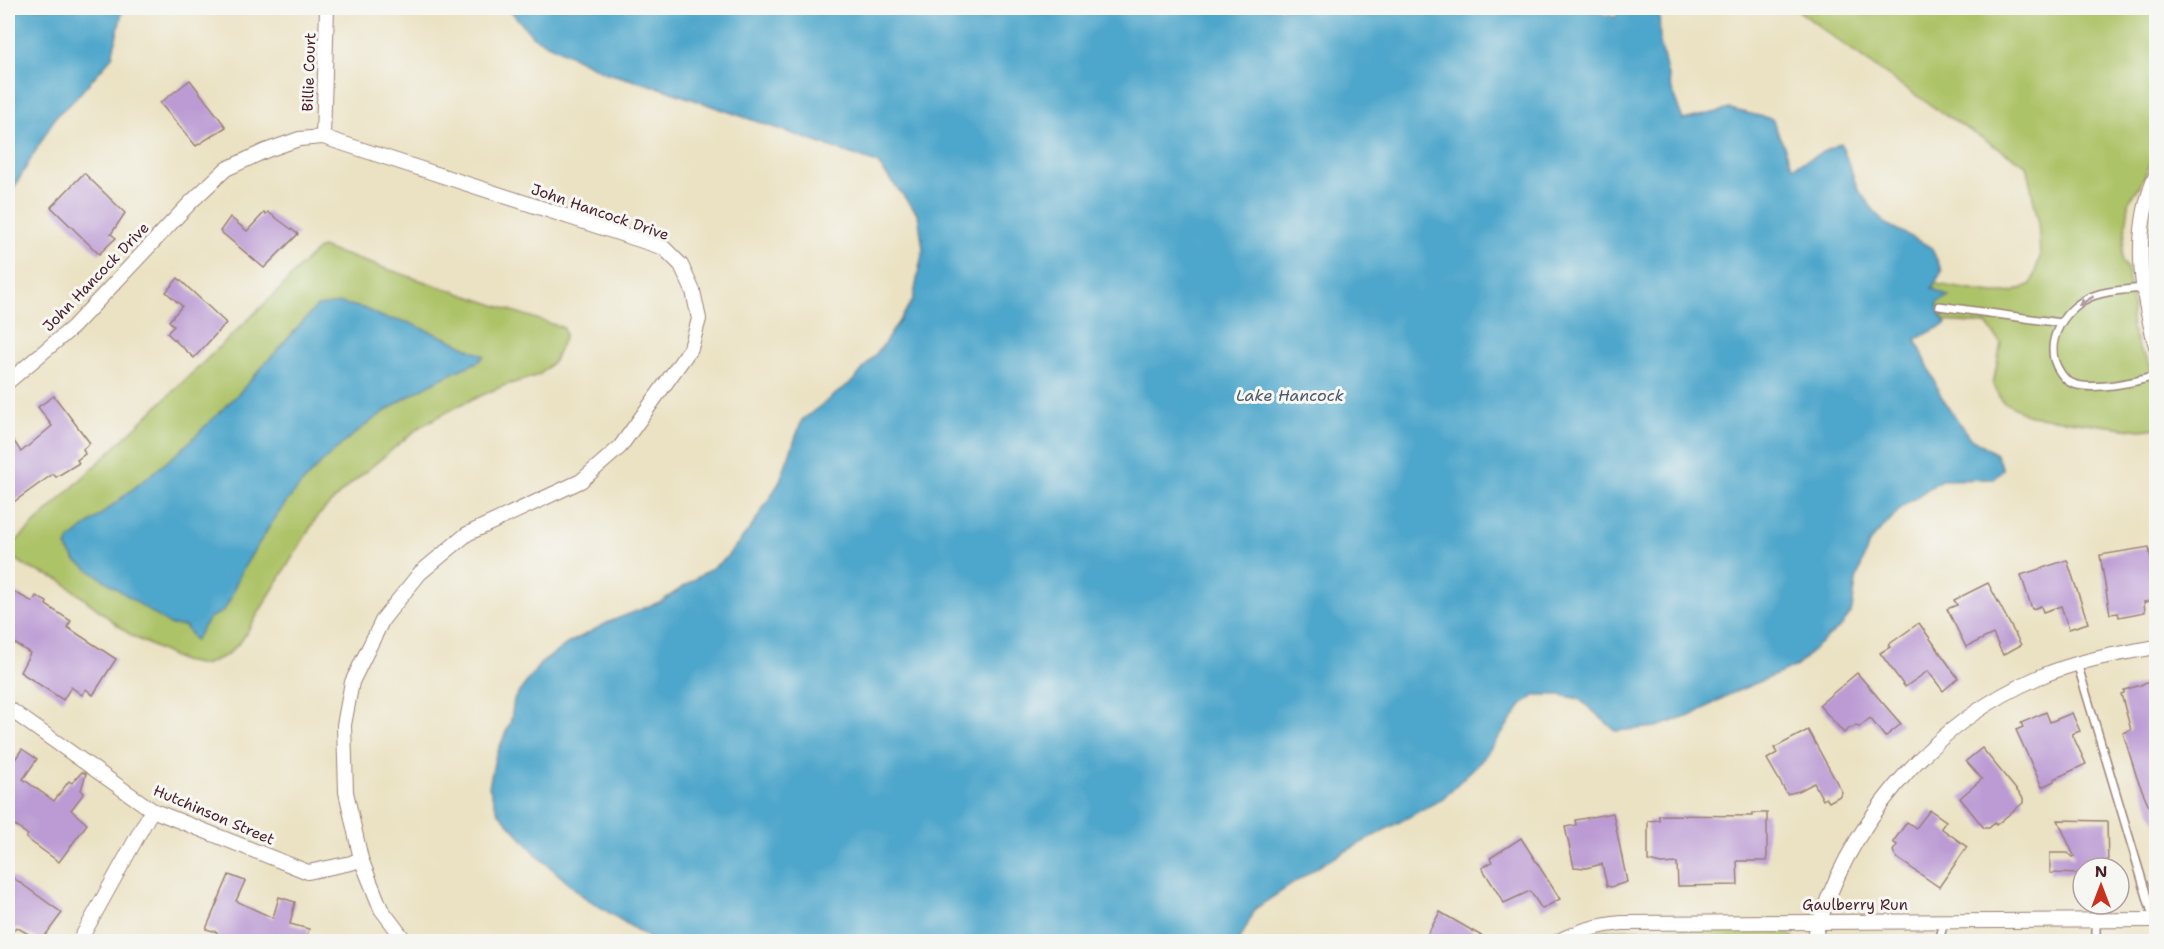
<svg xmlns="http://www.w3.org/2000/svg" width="2164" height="949" viewBox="0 0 2164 949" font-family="'Shantell Sans',sans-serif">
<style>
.green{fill:#adc367;stroke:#7c7149;stroke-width:1.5}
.water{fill:#4da6cb;stroke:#4c627b;stroke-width:1.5}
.building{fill:#bc9bd4}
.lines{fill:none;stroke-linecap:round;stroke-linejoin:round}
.lane-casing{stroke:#9a8077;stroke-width:10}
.street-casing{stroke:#9a8077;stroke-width:16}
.lane{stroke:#fff;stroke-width:7}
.street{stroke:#fff;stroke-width:14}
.oneway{fill:#ae9aa0}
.labels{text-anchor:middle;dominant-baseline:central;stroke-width:6;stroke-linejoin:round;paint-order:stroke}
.street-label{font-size:15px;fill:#4a1f2b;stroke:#f6f6f2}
.water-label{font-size:16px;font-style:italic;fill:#4b556b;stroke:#f6f6f2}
</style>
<rect width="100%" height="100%" fill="#f6f6f2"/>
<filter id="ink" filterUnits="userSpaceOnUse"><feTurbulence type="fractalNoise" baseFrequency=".0167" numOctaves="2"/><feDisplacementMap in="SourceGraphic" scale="12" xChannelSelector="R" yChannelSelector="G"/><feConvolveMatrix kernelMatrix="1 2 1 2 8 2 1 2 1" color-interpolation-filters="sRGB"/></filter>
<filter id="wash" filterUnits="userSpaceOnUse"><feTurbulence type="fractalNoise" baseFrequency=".008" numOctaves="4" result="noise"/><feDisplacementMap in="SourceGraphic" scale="24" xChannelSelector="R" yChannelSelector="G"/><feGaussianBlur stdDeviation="1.35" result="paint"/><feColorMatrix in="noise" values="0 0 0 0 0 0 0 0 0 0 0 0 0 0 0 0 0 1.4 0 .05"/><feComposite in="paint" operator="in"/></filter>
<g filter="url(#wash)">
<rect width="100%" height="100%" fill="#ebe2c3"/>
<g class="green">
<path d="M1795,8H2156V151L2140,186L2130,199L2122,253V261L2127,269L2133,307L2131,319L2132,329L2139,350L2148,359L2156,389V428L2141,430L2030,416L2003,402L1993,385L2001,343L1986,324L1927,320L1921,282C1946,284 1992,297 2013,292C2019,290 2025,287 2031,284L2040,257L2038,219L2026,165C1945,117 1870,66 1795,8Z"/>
<path d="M321,247L564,328L565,336L554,361L539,375L503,386L462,404L421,426L347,487L317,517L242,640L227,655L204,665L182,661L132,636L60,580L29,568L8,554V549L277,292L309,257Z"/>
<path d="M1750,928C1770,930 1784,923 1796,941L1570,942L1598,931L1631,929Z"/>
</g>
<g class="water">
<path d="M8,8H123L112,57L75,99L56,116L8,198Z"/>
<path d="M508,8H1582L1615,17L1624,8H1659L1660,42L1670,85L1683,120L1730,109L1772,119L1793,167L1841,143L1858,190L1884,223L1931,247L1942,271L1932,288L1949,297L1938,302V311L1946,324L1916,339L1942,398L1969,437L1995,453L2003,469L1994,479L1941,480L1902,507L1869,543L1856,581L1852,610L1842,626L1817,646L1797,666L1728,695L1693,715L1656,727L1616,731L1579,699L1560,695H1536L1523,704L1482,760L1442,799L1324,863L1256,908L1239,941H654L584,897L540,858L498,812L489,787L495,758L511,720L514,699L540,664L567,644L609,622L662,601L724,560L753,525L779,483L802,420L854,380L884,344L913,300L923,249L918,214L877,163L657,87L604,72L533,37Z"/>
<path d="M340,303L363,308L385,318L407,322L451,340L484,356L478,362C398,394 318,452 271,524C261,541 249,557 240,575C234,586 231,603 222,612C219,615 213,615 210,618C204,624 199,634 195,641L185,626L170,625L76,561L66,547L70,539L179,452L239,393L317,306Z"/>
</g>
<g id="blocks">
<g class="building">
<path d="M190,80L226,127L196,146L160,103Z"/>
<path d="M84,173L125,213L111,234L116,238L99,254L51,207Z"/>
<path d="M268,212L298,234L264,268L220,231L230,217L247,231L264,213L266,214Z"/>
<path d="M178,278L226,323L194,358L167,333L174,326L169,321L182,306L166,292Z"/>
<path d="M54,396L90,443L83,449L85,454L77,460L79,463L56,477L53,474L8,506V432L21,452L52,426L38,407Z"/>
<path d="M2149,547L2154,579L2157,578V600L2144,602L2145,612L2119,617L2118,613L2110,614L2100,555Z"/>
<path d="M2067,560L2088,623L2069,629L2061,606L2043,612L2041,606L2032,609L2021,575Z"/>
<path d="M1988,583L2021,645L2003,655L1993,634L1966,647L1947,609L1957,605L1954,600Z"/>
<path d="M8,589L33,602L36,596L47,602L46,605L71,621L67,627L116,659L93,695L86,689L82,695L71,687L63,700L20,672L30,653L8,639Z"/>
<path d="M1919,623L1958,678L1943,691L1928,671L1905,687L1880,653L1890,647L1888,645Z"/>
<path d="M1857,673L1901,724L1885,737L1870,718L1859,727L1856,725L1852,728L1851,727L1844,733L1819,705Z"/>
<path d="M2157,680V823H2156L2137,778L2123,733L2131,730L2121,694L2124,693V690Z"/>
<path d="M2046,712L2050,722L2072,713L2080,731L2072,734L2086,764L2054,779V781L2042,787L2016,730L2023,727L2021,723Z"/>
<path d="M1808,730L1842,792L1840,796L1829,802L1826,798L1823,800L1814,783L1799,791L1787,794L1767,759L1777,753L1774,748Z"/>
<path d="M1982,748L2023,798V803L1996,825L1995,823L1989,828H1984L1960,798L1982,779L1966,761Z"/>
<path d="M22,749L37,759L23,779L54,801L69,781L72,783L82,772L86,774L81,790L84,793L71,810L87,824L59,862L26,838L28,835L8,820V770Z"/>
<path d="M1930,810L1946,821L1941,828L1967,847L1939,887L1897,858L1893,851L1897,845L1893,842L1907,822L1916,828Z"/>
<path d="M1613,813L1627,882L1611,887L1607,886L1602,864L1586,868L1574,867L1565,827L1576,825L1575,820Z"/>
<path d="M1753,813H1767V856L1766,861H1737L1738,885L1678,886L1677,863L1661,864L1648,861V821L1659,820V815L1753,816Z"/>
<path d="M2058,820L2107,821L2108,868H2083V874L2050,873V853H2068L2072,857L2074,856Z"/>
<path d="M1521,838L1560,899L1542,909L1530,891L1504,903L1482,868L1492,862L1490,858Z"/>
<path d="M8,874L62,913L41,941L16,927L8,938Z"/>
<path d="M229,875L245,881L236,901L273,918L279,897L295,902L290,924L309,929L305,942H225L216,937L217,932L206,929Z"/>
<path d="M1440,912L1492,942H1423Z"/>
</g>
</g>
</g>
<g filter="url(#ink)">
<use href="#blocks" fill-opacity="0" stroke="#9a8077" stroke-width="1.5"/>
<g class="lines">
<g class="lane-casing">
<g id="lane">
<path d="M2142,288C2128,290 2110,290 2096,295C2066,304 2040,343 2060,372C2063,377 2068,382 2074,384C2094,391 2136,382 2156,376"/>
<path d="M1939,306L2061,323"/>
<path d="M2077,663L2154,920"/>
<path d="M2096,921V942"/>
<path d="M1939,942L1944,921"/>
</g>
</g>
<g class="street-casing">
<g id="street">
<path d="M323,137L327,8"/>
<path d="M2156,175C2132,231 2140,289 2156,346"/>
<path d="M8,382L73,327L191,202L226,169L265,151L299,139L323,137L664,248L681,265L693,291L699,319L691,348L620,447L581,481L467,534L420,573L383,619L352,682L344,725L346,792L361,859L381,909L406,942"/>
<path d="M8,708L152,810L308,872L351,863L361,859"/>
<path d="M79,942L152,810"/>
<path d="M1557,942C1579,930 1598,925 1622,923L2156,920"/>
<path d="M1813,942C1846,827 1927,726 2037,678C2075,661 2116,654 2156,647"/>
</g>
</g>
<use href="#lane" class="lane"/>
<use href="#street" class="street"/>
</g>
<defs><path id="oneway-solid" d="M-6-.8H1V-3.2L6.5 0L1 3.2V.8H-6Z" transform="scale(1.5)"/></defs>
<use class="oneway" href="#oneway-solid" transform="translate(2086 301) rotate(149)"/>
</g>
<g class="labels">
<g class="street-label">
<text transform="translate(309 72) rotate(-88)">Billie Court</text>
<text transform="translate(600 212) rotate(19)">John Hancock Drive</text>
<text transform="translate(96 277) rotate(-46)">John Hancock Drive</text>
<text transform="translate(214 815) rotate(23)">Hutchinson Street</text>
<text x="1855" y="905">Gaulberry Run</text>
</g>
<g class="water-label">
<text x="1290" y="395">Lake Hancock</text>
</g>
</g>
<rect width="2164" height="949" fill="none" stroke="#f6f6f2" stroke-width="30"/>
<g transform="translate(2101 886)"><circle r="28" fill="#f6f6f2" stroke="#b1a0a2" stroke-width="1.5"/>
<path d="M0-4.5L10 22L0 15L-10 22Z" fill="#c8321e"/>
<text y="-9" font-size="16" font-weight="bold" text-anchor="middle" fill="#4a1f2b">N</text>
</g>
</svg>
